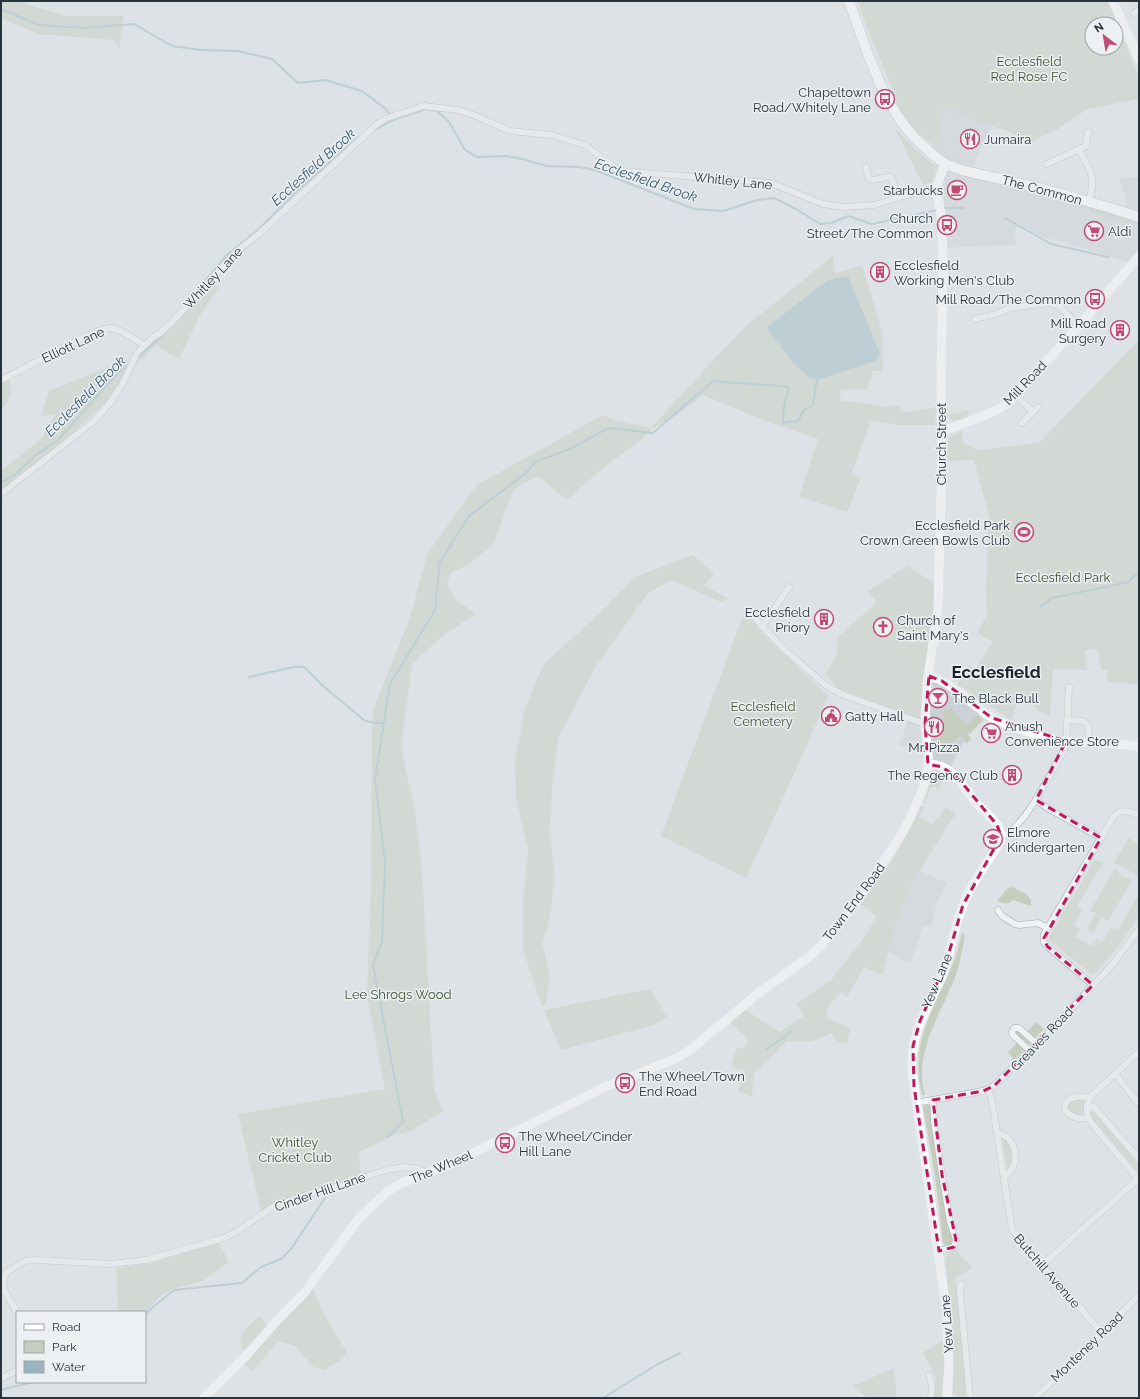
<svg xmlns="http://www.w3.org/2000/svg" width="1140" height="1399" viewBox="0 0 1140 1399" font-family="Raleway,sans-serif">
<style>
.built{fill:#cbd1d6}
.green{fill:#c5cebe;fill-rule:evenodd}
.water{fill:#9ab5c2}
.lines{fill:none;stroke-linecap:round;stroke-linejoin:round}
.stream{stroke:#9ab5c2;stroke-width:2}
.street-casing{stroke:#a2aaae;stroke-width:7}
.primary-casing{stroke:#9da8b0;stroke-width:11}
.street{stroke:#eff2f4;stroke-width:6}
.secondary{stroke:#fff;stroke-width:9}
.primary{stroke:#fff;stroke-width:10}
.marked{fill:none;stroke:#c2185b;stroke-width:3;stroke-dasharray:8 5;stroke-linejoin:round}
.labels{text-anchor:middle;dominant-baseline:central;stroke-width:3;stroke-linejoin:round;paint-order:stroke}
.park-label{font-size:13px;fill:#425436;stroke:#ecf0f3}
.poi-label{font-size:13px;fill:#28323a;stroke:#ecf0f3;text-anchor:start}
.street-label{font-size:13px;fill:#28323a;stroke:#ecf0f3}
.water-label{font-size:14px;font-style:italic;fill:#36576a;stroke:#ecf0f3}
.district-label{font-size:17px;font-weight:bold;fill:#1a232b;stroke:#ecf0f3}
</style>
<rect width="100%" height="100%" fill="#dce2e5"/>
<g class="built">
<path d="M940,104L960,108L959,115L992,126L980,149L974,164V167L1085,196L1125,208L1127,204L1119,178L1139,177V248L1128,263L1064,242L1042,237L1017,222L1015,236L1016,245L939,248L934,178L937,169L934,161L926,154L933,146Z"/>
<path d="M926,675L981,710L948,771L932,764L928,751L918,741L914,740L910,748L899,745Z"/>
<path d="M918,870L947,883L936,905L931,927L923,926L910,964L888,951L896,921Z"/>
</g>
<g class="green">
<path d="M1,1H16L66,16H124L119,49L114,40L39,34L1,18Z"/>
<path d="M858,1H1108L1139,78V99L1087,109L1058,129L1028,143L1012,133L958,115L960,108L943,105L937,146L941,147L940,149L954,157L955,160C936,149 897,120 896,97L867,28ZM1092,24H1116V48H1092Z"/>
<path d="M895,128L918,152L936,167L932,182L923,185Z"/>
<path d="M1092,209L1127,219L1130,221L1127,225H1125V223L1092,213Z"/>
<path d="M833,256L834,274L862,265L882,331L883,371H873L867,389L841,390L840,401L863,403L884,407L899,405L901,411L910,412L936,407L935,425H900L871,421L851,474L861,478L847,512L799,497L818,439L753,416L703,395L678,414L651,429L641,440L603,468L567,500L538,476L522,484L513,491L493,545L467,565L450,573L447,585L456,600L476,614L445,634L412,664L401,748L415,811L422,872L434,1089L443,1111L411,1131L394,1135L359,1152L360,1175L342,1183L294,1195L261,1211L238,1114L385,1089L367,995L371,884L372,722L373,710L410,618L427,554L477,485L603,415L616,421L651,428L706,368L746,326Z"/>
<path d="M212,283L219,287L200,315L179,359L156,345L133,368L143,351L170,329Z"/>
<path d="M1139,340V685L1107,681L1108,671L1101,670L1098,649L1085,650L1087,670L1053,669L1050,716L1038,711L1034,704L1018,699L1011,720L957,684L968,665L976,668L993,642L977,633L987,615L986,589L989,515L974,460L947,461L948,438L963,430L962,442L978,450L1039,443Z"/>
<path d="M129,359L126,371L116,389L104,405L50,452L1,490V471L42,438L55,414L41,416L49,391Z"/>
<path d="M9,380C12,390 10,403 1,409V384Z"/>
<path d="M969,410L967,417C961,420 956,422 950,419L947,415Z"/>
<path d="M693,555L714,574L704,586L728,598L721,602L672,580L648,593L596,666L558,738L552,788L550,829L554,871L552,902L547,929L542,941L550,977L546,1003L542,1007L523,949V903L528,849L516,798L515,761L525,708L543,665L600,613L635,577Z"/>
<path d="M907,566L934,583L935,618L919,719L837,688L825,674C834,660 840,656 837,638L877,602L867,592Z"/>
<path d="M744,613L772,643L828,696L799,763L746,878L661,836Z"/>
<path d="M952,709L966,726L978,715L984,720L968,735L971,738L967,744L961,736L948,744L938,742V732L941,731L945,710Z"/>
<path d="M936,770H938C946,777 943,782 938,789L932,786L924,804L922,803L931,783V777Z"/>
<path d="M921,806L924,807L919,817L932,824L946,808L956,813L914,879L896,921L883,975L864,967L847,997L841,992L827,1008V1018L850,1028L847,1043H838L831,1033C813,1043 807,1042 787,1041L754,1074L752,1097L738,1091L745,1070L731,1067L737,1047L743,1049L749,1040L730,1022L744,1009L780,1032L804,1016L797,1004L831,980L861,942L877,916L860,904L891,862L913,823L912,822Z"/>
<path d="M1129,838L1139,844L1138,876L1114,862Z"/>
<path d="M1095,859L1103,863L1077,906L1082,910L1074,925L1080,929L1075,937L1092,946L1097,939L1102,942L1112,927L1118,930L1139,894V916L1119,946L1095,974H1091L1050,941L1049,937Z"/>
<path d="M1115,869L1118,871L1120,875C1124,878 1128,877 1132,880L1108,921L1102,918L1093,933L1087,929L1096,914L1090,910Z"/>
<path d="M1012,887L1026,894L1031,900V906L1013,900C1008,905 1002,904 997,901L1008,888Z"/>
<path d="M962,932L965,935C963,946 961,958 958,968C945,1011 912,1048 925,1095H922C908,1040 937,1006 955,959C958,950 960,941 962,932Z"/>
<path d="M650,989L667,1017L654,1025L561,1050L544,1010Z"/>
<path d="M1036,1022L1044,1029L1014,1060L1008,1052L1021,1039L1016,1034V1031H1018L1024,1035Z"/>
<path d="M1082,1099L1084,1101L1083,1115L1081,1116L1069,1112L1067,1110L1068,1103L1071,1100Z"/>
<path d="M926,1105L930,1106L939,1166L954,1239L952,1245C947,1247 945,1245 943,1242L935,1176L923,1107Z"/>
<path d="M1091,1112H1095L1098,1115L1139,1165V1170L1135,1169L1093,1119L1091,1115Z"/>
<path d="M1004,1137C1013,1149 1013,1152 1010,1166L1007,1168L1002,1138Z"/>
<path d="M219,1243L229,1262L203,1281L172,1289L158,1298L145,1314V1312H118L116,1268L152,1263L191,1250Z"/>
<path d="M955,1249L972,1267L962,1275L955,1277L966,1376V1395L960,1397L953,1393V1390L952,1330L945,1259L947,1255Z"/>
<path d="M313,1289C322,1312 333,1332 347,1352L341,1360L324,1370L313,1367L295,1346L279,1341L252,1371L244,1363L270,1331Z"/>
<path d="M260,1316L267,1326L244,1351C233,1337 250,1325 260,1316Z"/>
<path d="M943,1340L944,1370L942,1398H933L936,1377L923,1353Z"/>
<path d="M894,1368L896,1388V1398H867L853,1386Z"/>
</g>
<path class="water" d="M848,276L880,354L875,361L817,380L810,378L794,364L766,328L828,280Z"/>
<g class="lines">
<g class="stream">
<path d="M1,9L39,25L85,28L134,24L172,46L202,50L238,51L272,59L298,83L326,80L362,91L386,109L390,115"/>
<path d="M373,131L393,120L426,109L437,111L449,122L465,150L477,157L507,156L522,159L547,166L579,167L595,170L694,209L724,211L757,200L774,198L796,209L820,224L831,223L848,216L872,224L937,210"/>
<path d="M943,208H964"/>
<path d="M1005,218L1051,244L1108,257"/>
<path d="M204,282L227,255L258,230L295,193L356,139L360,137"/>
<path d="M138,357L159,339L164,333"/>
<path d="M1,483L16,474L36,455L57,441L113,378L130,363"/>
<path d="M1040,607L1052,598L1129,582L1137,573L1139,572"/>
<path d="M249,677L294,667H304L322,685L365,721L376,723H384"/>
<path d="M767,1049L792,1031"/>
<path d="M387,1137L403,1122L373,965L382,941L385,861L375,780L390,684L435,610L440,562L469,516L526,473L535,462L570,449L608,428L653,433L713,381L789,387L784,406L783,423L798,421L804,410L813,405L817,380"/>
<path d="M145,1315L154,1306L174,1290L242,1283L261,1267L281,1259L291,1249L325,1198"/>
<path d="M1,1390L33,1382"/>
<path d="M603,1398L658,1364L680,1353"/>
</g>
<g class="street-casing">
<g id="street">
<path d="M1134,13L1139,10"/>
<path d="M1079,150C1091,171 1096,177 1089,202"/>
<path d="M1047,164L1086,146L1088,132"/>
<path d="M866,167C868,189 877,176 891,177L899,197"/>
<path d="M975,319L996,314L1010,308L1049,303L1057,305L1061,308L1079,326"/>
<path d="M1,380L88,335L104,329L110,328L121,331L144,345"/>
<path d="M1015,395L1033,412"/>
<path d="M1022,423L1038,407"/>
<path d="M1,494L94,421L110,403L123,383L137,353L153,337L159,334L173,321L236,252L260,233L377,124L387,118L424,106L458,110L474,115L510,131L552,135L585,145L614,167L622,171L771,183L823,204L843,207L874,205L924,190H937"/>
<path d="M752,615L786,651L828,687L844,695L925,724"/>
<path d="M762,627L789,587"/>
<path d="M1067,720C1089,721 1088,719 1089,742"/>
<path d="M1036,800L1049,809L1101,838"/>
<path d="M1001,836C1023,831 1052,771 1063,752L1066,746L1069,687"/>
<path d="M998,910L1002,916L1015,924L1019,925L1038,923L1048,928"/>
<path d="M1093,985L1047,946L1044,942V934L1114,816C1122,808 1130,812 1139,815"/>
<path d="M1030,1051L1013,1035L1012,1032L1014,1028H1019L1037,1044"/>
<path d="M1115,1074L1139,1104"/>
<path d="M989,1089L994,1113L1012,1230L1102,1333"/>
<path d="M933,1100L934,1122L942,1175L950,1222L956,1240L954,1247L939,1251"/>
<path d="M916,1103L983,1091L994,1086L1058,1023L1112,965L1139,929"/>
<path d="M1087,1105L1094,1107L1139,1159"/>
<path d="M1088,1118C1062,1123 1052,1092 1090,1097"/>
<path d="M997,1132C1019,1140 1021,1164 1004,1178"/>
<path d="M1138,1179L1093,1125C1086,1116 1085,1108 1090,1097L1139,1052"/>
<path d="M1042,1265L1139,1178"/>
<path d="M962,1284L960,1287V1292L970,1398"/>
<path d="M17,1312L5,1292L3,1282L5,1275L8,1271L25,1261L37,1260L110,1264L146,1260L224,1238L238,1231L271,1208L283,1203L322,1190L346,1185L370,1175L386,1170L405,1167L419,1169L427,1173"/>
<path d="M929,1375L932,1385L931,1398"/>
<path d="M1,1379L17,1370"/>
<path d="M1035,1398L1102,1333L1139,1295"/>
</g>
</g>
<g class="primary-casing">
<path id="primary" d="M849,1C868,53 884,115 929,151C935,156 940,161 946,164C967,174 992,176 1014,182C1056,192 1098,204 1139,217"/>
</g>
<use href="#street" class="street"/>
<g class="secondary">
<path d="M1113,1L1139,59"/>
<path d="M942,431C962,424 992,415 1009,402L1079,326L1139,256"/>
<path d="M929,676C957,683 976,713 1004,723C1020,729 1049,740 1066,741C1091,744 1114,741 1139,747"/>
<path d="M928,764C954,764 963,787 977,804C987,815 1005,826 1000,842C987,863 970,885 962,908C954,928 951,950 944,970C933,1000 913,1026 912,1059C911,1068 913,1077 914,1086L946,1307L949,1365L947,1398"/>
<path d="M204,1398L245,1357L283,1314L305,1292L359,1218L387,1192L402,1183L455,1162L603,1088L677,1058L690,1050L761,991L809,957L820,947L856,903L900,837L910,818L920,796L927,775L928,769V756L925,724L927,683L938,609L942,455L941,383L943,256L941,214L937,190L940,177L945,164"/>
</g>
<use href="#primary" class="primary"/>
</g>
<path d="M0 0H1140V1399H0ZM929,676L942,681L992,718L1066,741L1036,800L1101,838L1044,938L1047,946L1093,985L994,1086L983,1091L933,1100L942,1175L956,1240L954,1247L939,1251L914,1086L913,1046L920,1021L946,963L963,905L1001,836L997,825L958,778L942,767L928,764L925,724Z" fill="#dce2e5" fill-opacity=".55" fill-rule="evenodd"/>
<path class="marked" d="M929,676L942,681L992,718L1066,741L1036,800L1101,838L1044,938L1047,946L1093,985L994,1086L983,1091L933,1100L942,1175L956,1240L954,1247L939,1251L914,1086L913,1046L920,1021L946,963L963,905L1001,836L997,825L958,778L942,767L928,764L925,724Z"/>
<defs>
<g id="bus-ring" transform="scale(1)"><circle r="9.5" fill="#ecf0f3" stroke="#c14b73" stroke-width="1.5"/><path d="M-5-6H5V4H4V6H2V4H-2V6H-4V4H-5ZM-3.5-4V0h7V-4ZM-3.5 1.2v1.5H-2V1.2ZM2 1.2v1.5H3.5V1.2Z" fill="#c14b73"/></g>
<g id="restaurant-ring" transform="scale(1)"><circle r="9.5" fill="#ecf0f3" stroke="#c14b73" stroke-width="1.5"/><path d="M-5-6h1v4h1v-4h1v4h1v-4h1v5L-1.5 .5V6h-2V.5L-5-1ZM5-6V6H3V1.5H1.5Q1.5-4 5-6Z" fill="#c14b73"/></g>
<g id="cafe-ring" transform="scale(1)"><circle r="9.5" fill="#ecf0f3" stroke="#c14b73" stroke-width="1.5"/><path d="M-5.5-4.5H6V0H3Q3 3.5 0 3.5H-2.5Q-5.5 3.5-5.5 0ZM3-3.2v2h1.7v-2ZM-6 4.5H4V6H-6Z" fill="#c14b73"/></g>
<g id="supermarket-ring" transform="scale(1)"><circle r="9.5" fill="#ecf0f3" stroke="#c14b73" stroke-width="1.5"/><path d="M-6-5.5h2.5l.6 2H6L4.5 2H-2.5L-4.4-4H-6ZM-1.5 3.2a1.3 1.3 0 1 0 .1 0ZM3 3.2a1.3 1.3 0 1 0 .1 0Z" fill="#c14b73"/></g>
<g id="building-ring" transform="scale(1)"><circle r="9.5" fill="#ecf0f3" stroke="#c14b73" stroke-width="1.5"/><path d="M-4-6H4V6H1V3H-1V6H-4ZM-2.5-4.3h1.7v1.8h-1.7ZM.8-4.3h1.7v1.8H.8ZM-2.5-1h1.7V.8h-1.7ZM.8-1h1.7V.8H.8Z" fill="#c14b73"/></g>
<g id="stadium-ring" transform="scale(1)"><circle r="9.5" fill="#ecf0f3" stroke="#c14b73" stroke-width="1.5"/><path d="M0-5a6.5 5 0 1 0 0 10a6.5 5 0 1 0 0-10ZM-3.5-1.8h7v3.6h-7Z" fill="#c14b73"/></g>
<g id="church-ring" transform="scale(1)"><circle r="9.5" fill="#ecf0f3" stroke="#c14b73" stroke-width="1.5"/><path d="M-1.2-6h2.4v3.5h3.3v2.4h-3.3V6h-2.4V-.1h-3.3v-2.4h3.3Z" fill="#c14b73"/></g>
<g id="bar-ring" transform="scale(1)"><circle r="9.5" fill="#ecf0f3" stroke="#c14b73" stroke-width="1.5"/><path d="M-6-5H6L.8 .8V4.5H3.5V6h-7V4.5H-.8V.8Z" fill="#c14b73"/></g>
<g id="civic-ring" transform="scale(1)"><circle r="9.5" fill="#ecf0f3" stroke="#c14b73" stroke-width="1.5"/><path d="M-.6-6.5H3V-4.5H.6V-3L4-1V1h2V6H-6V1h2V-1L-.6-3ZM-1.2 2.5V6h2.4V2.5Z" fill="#c14b73"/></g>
<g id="school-ring" transform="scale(1)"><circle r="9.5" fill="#ecf0f3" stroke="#c14b73" stroke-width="1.5"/><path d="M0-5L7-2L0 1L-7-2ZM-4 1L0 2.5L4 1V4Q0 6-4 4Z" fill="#c14b73"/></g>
</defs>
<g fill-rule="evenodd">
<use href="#bus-ring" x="885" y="99"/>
<use href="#restaurant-ring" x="970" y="139"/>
<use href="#cafe-ring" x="957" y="190"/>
<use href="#bus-ring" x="947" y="225"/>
<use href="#supermarket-ring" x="1094" y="231"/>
<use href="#building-ring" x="880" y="272"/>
<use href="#bus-ring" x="1095" y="299"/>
<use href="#building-ring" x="1120" y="330"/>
<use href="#stadium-ring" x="1024" y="532"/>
<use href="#building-ring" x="824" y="619"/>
<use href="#church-ring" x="883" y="627"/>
<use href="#bar-ring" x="938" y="698"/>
<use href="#civic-ring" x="831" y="716"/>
<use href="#restaurant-ring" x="934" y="727"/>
<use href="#supermarket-ring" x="991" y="733"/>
<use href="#building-ring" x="1012" y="775"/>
<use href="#school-ring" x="993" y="839"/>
<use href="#bus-ring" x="625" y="1083"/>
<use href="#bus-ring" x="505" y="1143"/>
</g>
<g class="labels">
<g class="park-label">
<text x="1029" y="61">Ecclesfield<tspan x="1029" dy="15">Red Rose FC</tspan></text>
<text x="1063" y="577">Ecclesfield Park</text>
<text x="763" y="706">Ecclesfield<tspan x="763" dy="15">Cemetery</tspan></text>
<text x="398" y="994">Lee Shrogs Wood</text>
<text x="295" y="1142">Whitley<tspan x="295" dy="15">Cricket Club</tspan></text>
</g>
<g class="poi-label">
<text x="871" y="92" text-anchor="end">Chapeltown<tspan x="871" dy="15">Road/Whitely Lane</tspan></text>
<text x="984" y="139">Jumaira</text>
<text x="943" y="190" text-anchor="end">Starbucks</text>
<text x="933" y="218" text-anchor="end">Church<tspan x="933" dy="15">Street/The Common</tspan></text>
<text x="1108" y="231">Aldi</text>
<text x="894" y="265">Ecclesfield<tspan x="894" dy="15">Working Men's Club</tspan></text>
<text x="1081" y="299" text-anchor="end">Mill Road/The Common</text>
<text x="1106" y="323" text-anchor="end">Mill Road<tspan x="1106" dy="15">Surgery</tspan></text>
<text x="1010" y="525" text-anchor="end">Ecclesfield Park<tspan x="1010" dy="15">Crown Green Bowls Club</tspan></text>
<text x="810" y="612" text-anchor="end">Ecclesfield<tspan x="810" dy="15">Priory</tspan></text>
<text x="897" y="620">Church of<tspan x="897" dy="15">Saint Mary's</tspan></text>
<text x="952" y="698">The Black Bull</text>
<text x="845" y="716">Gatty Hall</text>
<text x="1005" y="726">Anush<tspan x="1005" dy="15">Convenience Store</tspan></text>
<text x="934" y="747" text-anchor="middle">Mr. Pizza</text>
<text x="998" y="775" text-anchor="end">The Regency Club</text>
<text x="1007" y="832">Elmore<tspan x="1007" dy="15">Kindergarten</tspan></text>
<text x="639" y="1076">The Wheel/Town<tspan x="639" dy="15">End Road</tspan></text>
<text x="519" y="1136">The Wheel/Cinder<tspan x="519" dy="15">Hill Lane</tspan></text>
</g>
<g class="street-label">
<text transform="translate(733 181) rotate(6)">Whitley Lane</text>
<text transform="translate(1042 190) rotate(15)">The Common</text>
<text transform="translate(213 278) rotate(-47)">Whitley Lane</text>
<text transform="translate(73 345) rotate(-25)">Elliott Lane</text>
<text transform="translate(1025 383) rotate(-46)">Mill Road</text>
<text transform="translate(941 444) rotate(-90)">Church Street</text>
<text transform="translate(854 902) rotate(-53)">Town End Road</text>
<text transform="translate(937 981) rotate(-67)">Yew Lane</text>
<text transform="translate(1042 1039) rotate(-46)">Greaves Road</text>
<text transform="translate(441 1167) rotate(-23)">The Wheel</text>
<text transform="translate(320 1192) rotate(-19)">Cinder Hill Lane</text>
<text transform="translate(1047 1271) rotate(49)">Butchill Avenue</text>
<text transform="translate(947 1324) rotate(-94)">Yew Lane</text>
<text transform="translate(1087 1347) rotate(-44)">Monteney Road</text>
</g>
<g class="water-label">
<text transform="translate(313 167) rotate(-42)">Ecclesfield Brook</text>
<text transform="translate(646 180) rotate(19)">Ecclesfield Brook</text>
<text transform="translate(85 396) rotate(-45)">Ecclesfield Brook</text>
</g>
<g class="district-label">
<text x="996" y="672">Ecclesfield</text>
</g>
</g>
<rect width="1140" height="1399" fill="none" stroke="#28323a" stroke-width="4"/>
<rect x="16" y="1311" width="130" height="72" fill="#ecf0f3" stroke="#9ea4a9"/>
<rect x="24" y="1324" width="20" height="6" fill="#ffffff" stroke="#9ea4a9"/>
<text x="52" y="1331" font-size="12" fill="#28323a">Road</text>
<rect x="24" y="1341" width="20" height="12" fill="#c5cebe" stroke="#9ea4a9"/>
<text x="52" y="1351" font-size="12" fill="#28323a">Park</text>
<rect x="24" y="1361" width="20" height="12" fill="#9ab5c2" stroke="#9ea4a9"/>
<text x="52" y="1371" font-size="12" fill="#28323a">Water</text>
<g transform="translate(1104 36) rotate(329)"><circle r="19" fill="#ecf0f3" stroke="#9ea4a9"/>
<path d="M0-3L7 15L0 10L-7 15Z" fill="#c14b73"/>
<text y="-6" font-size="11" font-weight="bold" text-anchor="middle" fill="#28323a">N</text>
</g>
</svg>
